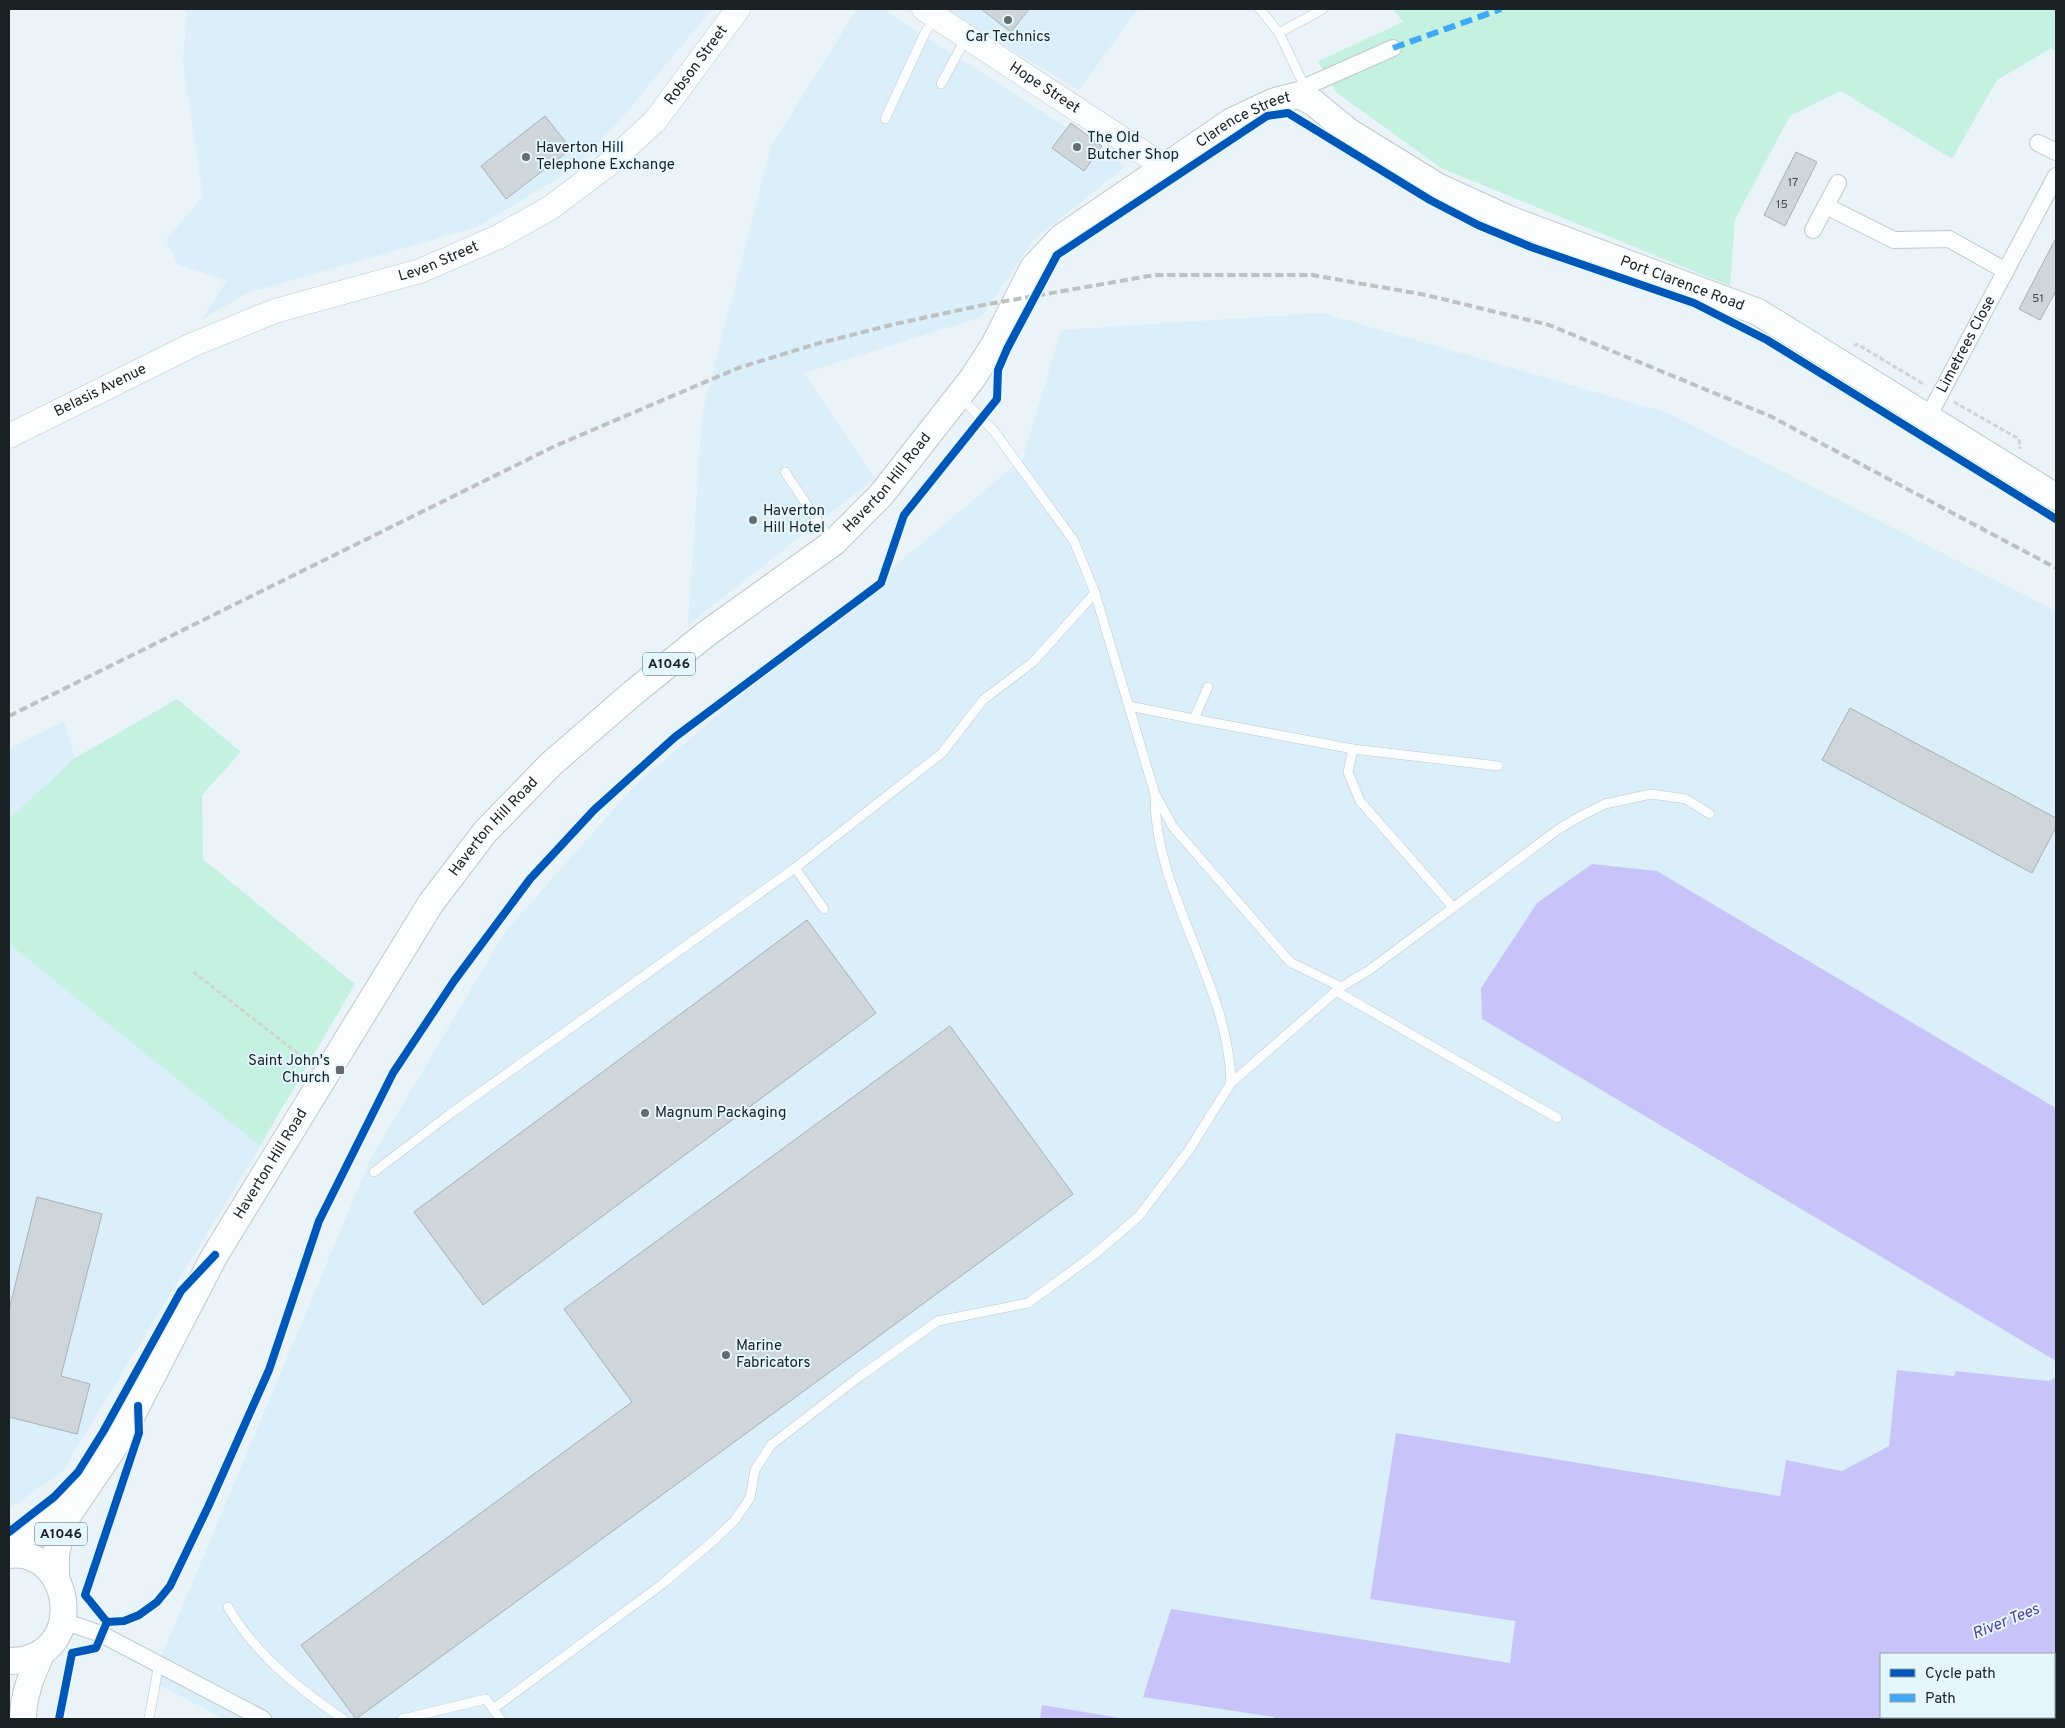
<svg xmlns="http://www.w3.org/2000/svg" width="2065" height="1728" viewBox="0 0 2065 1728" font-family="Overpass,sans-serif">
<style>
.built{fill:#daeff9}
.green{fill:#c5f1e1}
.water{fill:#c8c4f9;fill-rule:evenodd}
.building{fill:#ced5db;stroke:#a9afb4}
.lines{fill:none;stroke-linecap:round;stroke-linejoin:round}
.lane-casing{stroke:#bfc8cb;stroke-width:10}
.street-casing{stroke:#bfc8cb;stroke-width:18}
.secondary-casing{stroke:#bfc8cb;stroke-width:25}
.primary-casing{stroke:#bfc8cb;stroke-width:28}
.path{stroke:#cfd3d5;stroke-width:3;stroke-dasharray:5 2.5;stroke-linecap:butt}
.lane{stroke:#fcfdfe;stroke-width:9}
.street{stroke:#fcfdfe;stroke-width:16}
.secondary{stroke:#fcfdfe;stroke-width:24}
.primary{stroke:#fcfdfe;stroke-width:26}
.rail{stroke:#bec0c2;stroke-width:4;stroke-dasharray:8 4;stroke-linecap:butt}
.quiet{stroke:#3fa9f5;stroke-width:6;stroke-dasharray:12 6;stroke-linecap:butt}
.cycleway-casing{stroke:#e4f6fe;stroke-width:11}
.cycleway{stroke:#0057b8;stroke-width:8}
.poi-dot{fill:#636c70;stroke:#e4f6fe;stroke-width:2}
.labels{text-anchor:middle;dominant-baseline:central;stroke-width:4;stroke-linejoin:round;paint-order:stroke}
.number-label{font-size:12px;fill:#474f53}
.shield{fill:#e4f6fe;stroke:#576267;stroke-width:1}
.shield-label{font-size:14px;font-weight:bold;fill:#1a2226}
.poi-label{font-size:15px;fill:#1a2226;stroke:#e4f6fe;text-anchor:start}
.street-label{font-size:15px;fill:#1a2226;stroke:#e4f6fe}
.water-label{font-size:16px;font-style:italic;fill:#544196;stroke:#e4f6fe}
</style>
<rect width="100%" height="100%" fill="#eaf4f8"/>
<g class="built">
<path d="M187,9H712L626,113L572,170L477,227L247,293L200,321L227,280L178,265L166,240L203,196L183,62Z"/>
<path d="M857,9H883L1126,166L1034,239L981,317L804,373L875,478L688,625L702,416L771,146Z"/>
<path d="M942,9H1138L1079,90Z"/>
<path d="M1322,313L1668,413L2056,611V1108L1657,871L1537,903L1481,988L1482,1019L2056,1361V1377L2049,1381L1957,1371L1955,1376L1898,1370L1889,1446L1842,1471L1786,1460L1780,1496L1396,1433L1515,1621L1511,1663L1171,1610L1274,1717V1719H1126L1042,1706L1040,1719H225L151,1681L371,1158L505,932L636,784L1023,458L1061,330Z"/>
<path d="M64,721L75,758L9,819V749Z"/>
<path d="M9,944L260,1146L62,1472L9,1509Z"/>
</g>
<g class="green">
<path d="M1393,9H2056V51L2050,49L1997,80L1952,159L1841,91L1790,116L1735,219L1730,286L1441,168L1337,93L1318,61L1403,22Z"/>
<path d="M177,699L241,752L202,795L203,859L355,984L260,1146L9,944V819L75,758Z"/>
</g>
<g class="water">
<path d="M1592,864L1657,871L2056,1108V1361L1482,1019L1481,988L1537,903Z"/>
<path d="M1897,1370L1954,1376L1956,1371L2049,1381L2056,1377V1719H1274V1717L1143,1697L1171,1609L1510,1663L1515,1621L1370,1599L1396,1433L1780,1496L1786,1460L1842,1471L1889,1446ZM1881,1654H2054V1717H1881Z"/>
<path d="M1042,1705L1126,1719H1040Z"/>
</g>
<g class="building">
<path d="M981,9H1029L1011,32Z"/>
<path d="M545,116L571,149L506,199L481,166Z"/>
<path d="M1071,123L1102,146L1084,171L1052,148Z"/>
<path d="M1796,152L1817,162L1785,226L1764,215Z"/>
<path d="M2056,238V291L2040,320L2019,309Z"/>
<path d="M1850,708L2056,818V827L2032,873L1822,760Z"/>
<path d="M807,920L876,1013L483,1305L414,1212Z"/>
<path d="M950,1026L1073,1194L356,1719L301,1645L632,1402L564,1309Z"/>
<path d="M37,1197L102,1214L61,1376L90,1384L77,1434L9,1417V1310Z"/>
</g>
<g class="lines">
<g class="lane-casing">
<g id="lane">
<path d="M1260,9L1279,33L1305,87"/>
<path d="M1279,33L1323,9"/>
<path d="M941,84L966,38"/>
<path d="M885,119L925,33L935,18"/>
<path d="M960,397L994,431L1074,541L1095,593L1155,794L1173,827L1290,962L1341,987L1368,971L1556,831L1579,817L1605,804L1651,794L1686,799L1710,814"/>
<path d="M785,472L831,541"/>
<path d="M1129,706L1194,719L1208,687"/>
<path d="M1194,719L1353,749L1498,766"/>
<path d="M1353,749L1348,772L1360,801L1453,907"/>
<path d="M1155,795C1154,894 1229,983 1231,1083"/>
<path d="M824,909L795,868L942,753L983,700L1033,662L1095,593"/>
<path d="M1336,991L1557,1118"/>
<path d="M374,1172L450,1114L795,868"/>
<path d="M228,1607C255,1654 299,1689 343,1719"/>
<path d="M493,1709L661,1585L712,1542L735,1520L750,1498L755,1470L771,1445L859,1377L938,1321L1028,1303L1095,1254L1139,1216L1189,1150L1231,1083L1341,987"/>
<path d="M149,1719L159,1663"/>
<path d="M402,1719L486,1699L500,1719"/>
</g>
</g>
<g class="street-casing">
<g id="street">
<path d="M1299,95L1305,87L1393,48"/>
<path d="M2038,143L2056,152"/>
<path d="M1826,206L1894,240L1949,239L2006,271"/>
<path d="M1813,230L1838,183"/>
<path id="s1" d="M1928,417L2056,176"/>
<path d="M63,1621L101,1634L263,1719"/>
</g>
</g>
<g class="secondary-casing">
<g id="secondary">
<path id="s2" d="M924,9L1165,167"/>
<path id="s3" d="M9,436L192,345L275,311L420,271L498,237L550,208L606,166L655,121L738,9"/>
</g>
</g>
<g class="primary-casing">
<g id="primary">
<path d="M9,1546L75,1499"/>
<path d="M9,1555C74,1547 89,1661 9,1661"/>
<path id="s4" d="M56,1578V1554L64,1521L119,1440L215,1255L431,903L485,832L551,764L633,693L706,634L833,543L881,495L972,379L994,345L1033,268L1062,237L1232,121L1275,101L1299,95L1314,103L1348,131L1437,186L1509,219L1758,312L2056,497"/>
<path d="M23,1719C23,1695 32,1674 42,1652"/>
</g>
</g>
<g class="path">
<path d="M1854,346L1857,344L1925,385"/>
<path d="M1954,402L2019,439L2020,449"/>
<path d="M193,972L308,1061"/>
</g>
<use href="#lane" class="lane"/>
<use href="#street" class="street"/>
<use href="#secondary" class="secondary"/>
<use href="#primary" class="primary"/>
<path class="rail" d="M9,716L555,446L738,368L816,344L895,324L983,305L1155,275H1312L1426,295L1549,325L1770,416L2056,568"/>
<path class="quiet" d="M1393,48L1501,9"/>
<g class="cycleway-casing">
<g id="cycleway">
<path d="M9,1532L54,1497L78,1472L103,1432L181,1291L215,1255"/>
<path d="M107,1622L124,1621L139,1615L157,1602L170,1586L208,1507L269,1370L319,1221L393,1073L454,981L530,879L594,810L675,737L881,583L904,515L997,399L998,370L1007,349L1057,255L1267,116L1288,113L1430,200L1478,225L1531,247L1694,303L1767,340L2056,519"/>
<path d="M107,1622L85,1595L139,1433L138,1406"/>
<path d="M59,1719L72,1653L96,1648L107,1622"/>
</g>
</g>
<use href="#cycleway" class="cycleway"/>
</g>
<g class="poi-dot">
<circle cx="1008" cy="20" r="5"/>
<circle cx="1077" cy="147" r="5"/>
<circle cx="526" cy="157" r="5"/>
<circle cx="753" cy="520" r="5"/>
<rect x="335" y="1065" width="10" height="10" rx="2.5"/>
<circle cx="645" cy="1113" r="5"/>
<circle cx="726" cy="1355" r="5"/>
</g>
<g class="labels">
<g class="number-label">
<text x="1793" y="183">17</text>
<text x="1782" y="205">15</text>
<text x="2038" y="299">51</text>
</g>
<g class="shield">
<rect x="643" y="652.5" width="52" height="23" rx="4"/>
<rect x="35" y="1522.5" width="52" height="23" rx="4"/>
</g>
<g class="shield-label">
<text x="669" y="664">A1046</text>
<text x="61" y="1534">A1046</text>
</g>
<g class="poi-label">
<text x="1008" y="37" text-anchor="middle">Car Technics</text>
<text x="1087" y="138">The Old<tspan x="1087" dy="17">Butcher Shop</tspan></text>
<text x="536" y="148">Haverton Hill<tspan x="536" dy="17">Telephone Exchange</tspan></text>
<text x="763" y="511">Haverton<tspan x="763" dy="17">Hill Hotel</tspan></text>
<text x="330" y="1061" text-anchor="end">Saint John's<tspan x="330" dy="17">Church</tspan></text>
<text x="655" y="1113">Magnum Packaging</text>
<text x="736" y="1346">Marine<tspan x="736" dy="17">Fabricators</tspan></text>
</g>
<g class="street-label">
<text stroke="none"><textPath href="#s3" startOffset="795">Robson Street</textPath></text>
<text stroke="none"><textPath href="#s2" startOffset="144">Hope Street</textPath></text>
<text stroke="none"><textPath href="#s4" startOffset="1921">Clarence Street</textPath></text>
<text stroke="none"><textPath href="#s3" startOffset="465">Leven Street</textPath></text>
<text stroke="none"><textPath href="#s4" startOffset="2412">Port Clarence Road</textPath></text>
<text stroke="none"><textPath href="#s1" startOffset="82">Limetrees Close</textPath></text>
<text stroke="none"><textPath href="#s3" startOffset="102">Belasis Avenue</textPath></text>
<text stroke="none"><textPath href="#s4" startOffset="1401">Haverton Hill Road</textPath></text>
<text stroke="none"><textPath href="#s4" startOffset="876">Haverton Hill Road</textPath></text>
<text stroke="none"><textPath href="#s4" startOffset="471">Haverton Hill Road</textPath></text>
</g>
<g class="water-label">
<text transform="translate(2006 1622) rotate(-22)">River Tees</text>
</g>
</g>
<rect width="2065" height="1728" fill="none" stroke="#1a2226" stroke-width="20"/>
<rect x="1880" y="1653" width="175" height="65" fill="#e4f6fe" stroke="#93a1a8"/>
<rect x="1890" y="1669" width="25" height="8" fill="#0057b8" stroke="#93a1a8"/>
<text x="1925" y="1678" font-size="15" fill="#1a2226">Cycle path</text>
<rect x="1890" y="1694" width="25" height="8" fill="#3fa9f5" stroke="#93a1a8"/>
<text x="1925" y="1703" font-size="15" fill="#1a2226">Path</text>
</svg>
